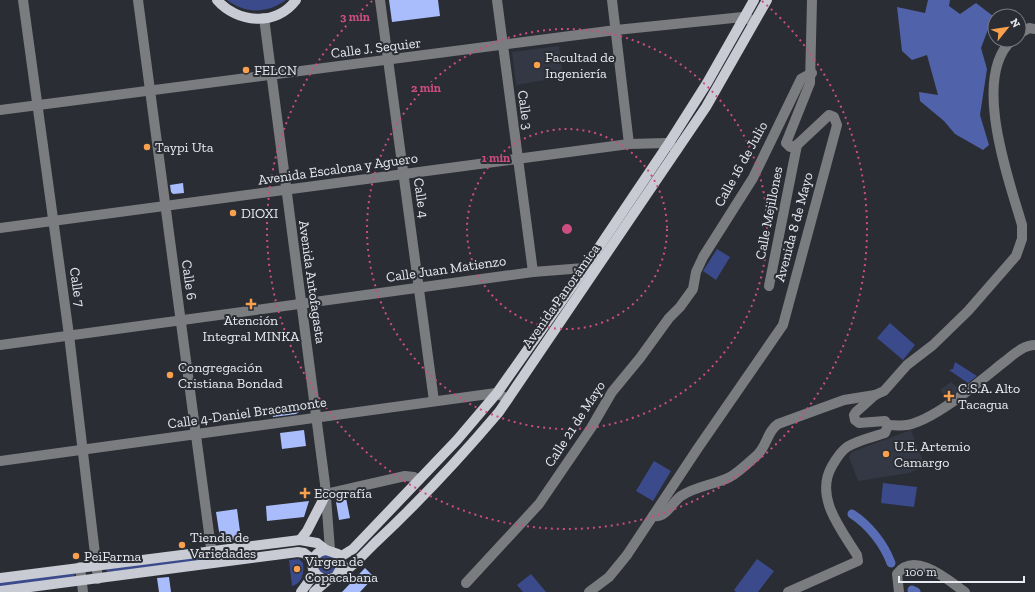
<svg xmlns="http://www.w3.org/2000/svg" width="1035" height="592" viewBox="0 0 1035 592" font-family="'Zilla Slab',serif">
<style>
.built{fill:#343844}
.green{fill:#3a4a8b}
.forest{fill:#4f62aa}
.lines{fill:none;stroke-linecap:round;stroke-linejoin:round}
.canal{stroke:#596db6;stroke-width:9}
.building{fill:#a9bdfc}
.minor{stroke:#7a7c7f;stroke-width:10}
.major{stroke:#c8cbd3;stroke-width:10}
.ring{fill:none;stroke:#cc4d80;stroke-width:2;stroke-dasharray:2 4}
.poi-dot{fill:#f9a04d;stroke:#2a2d34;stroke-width:1.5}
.labels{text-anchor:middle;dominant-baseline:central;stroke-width:4;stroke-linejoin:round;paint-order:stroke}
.street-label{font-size:14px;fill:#e9ebf0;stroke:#2a2d34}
.poi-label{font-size:14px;fill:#e9ebf0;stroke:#2a2d34;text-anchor:start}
.centre{fill:#cc4d80;stroke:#2a2d34;stroke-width:2}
.ring-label{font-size:12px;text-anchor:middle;font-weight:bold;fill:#cc4d80;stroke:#2a2d34;stroke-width:4;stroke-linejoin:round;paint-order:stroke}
</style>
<rect width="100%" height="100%" fill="#2a2d34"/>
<g class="built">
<path d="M559,46L563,77L516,85L512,52Z"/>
<path d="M951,382L961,391L947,401L940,390Z"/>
<path d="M911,430L925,466L909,473L858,481L849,457L852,452Z"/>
</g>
<g class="green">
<path d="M227,0H286C266,14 246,14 227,0Z"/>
<path d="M717,249L730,257L716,280L703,271Z"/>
<path d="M890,323L915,345L903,360L877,338Z"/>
<path d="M955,362L977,376L968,383L949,370L953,369Z"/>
<path d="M654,461L671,471L653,501L636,491Z"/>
<path d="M883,483L917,487L914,507L881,503Z"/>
<circle cx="327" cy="564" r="10"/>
<path d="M203,556L204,561L107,572L106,569Z"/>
<path d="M299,559L303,563C304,572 303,583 292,586L289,560Z"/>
<path d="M757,559L774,571L758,592H736L734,590Z"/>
<path d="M75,573L74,577L0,587V582Z"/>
<path d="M531,574L546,592H523L517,585Z"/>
</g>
<path class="forest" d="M928,0H950L949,6L960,14L976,3L993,16L981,48L987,69L980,115L989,145L983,150L955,134L944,121L920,101L919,92L938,95L927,55L912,60L902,51L897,7L925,13Z"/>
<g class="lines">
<g class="canal">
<path d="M852,514C869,525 884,544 891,563"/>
<path d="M912,590L916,592"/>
</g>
</g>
<g class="building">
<path d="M389,0H438L440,16L392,22Z"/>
<path d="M183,183L184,193L173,194L171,192L170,185Z"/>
<path d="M305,408L296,414L273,417L272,412Z"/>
<path d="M304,430L306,446L282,449L280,433Z"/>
<path d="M346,498L350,518L339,520L336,502L338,499Z"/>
<path d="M309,501L304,517L267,521L266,506Z"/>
<path d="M237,509L241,539L224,541L220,538L216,512Z"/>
<path d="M365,568L374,577L360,592H342Z"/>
<path d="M169,577L171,592H159L157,578Z"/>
</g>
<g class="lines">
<g class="minor">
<path d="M23,0L69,335L98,579"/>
<path d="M138,0L213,563"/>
<path d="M380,0L434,401"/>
<path d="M497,0L533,272"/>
<path d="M612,0L629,144"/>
<path d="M264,18L325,484L330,550"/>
<path d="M1019,34L1029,28L1035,29"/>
<path d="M0,110L616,30L743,17L754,21"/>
<path d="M0,228L629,144L667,143L677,150"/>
<path d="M769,286L797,145"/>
<path d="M0,345L533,272L584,268L592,271"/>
<path d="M875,395L856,412L854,415L855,420L859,423L885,421L888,425C894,425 901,426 907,425C935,420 980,381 1004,362C1013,355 1023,345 1035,345"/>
<path d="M0,461L496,393L508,399"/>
<path d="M326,494L405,476L414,477L419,480"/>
<path d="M653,516C666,519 672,502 681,496C696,486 714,485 730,477C739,472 748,463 756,456C767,447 767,431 778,424L844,400L875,395L884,391L907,365L933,345L968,311L1016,256L1022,239V225C1009,180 971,77 1012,40"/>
<path d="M80,567L83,592"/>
<path d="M466,583L539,504L591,428L612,392L640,358L669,318L680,307L693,289L696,272L703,257L753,178L801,79L812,73"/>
<path d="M589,592L609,577L627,555L698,448L783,325L837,125L834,117L829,115L797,145L790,147L786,143L810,83L812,0"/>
<path d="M788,592L858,561L857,555C841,529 814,497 832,466C836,459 840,452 847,447C858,440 873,437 885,433L888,425"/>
<path d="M899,592L897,574C915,550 949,581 965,592"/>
</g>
<g class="major">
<path d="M217,0C237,23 276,27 296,0"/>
<path d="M300,540L307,531L326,494"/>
<path d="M340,557L353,549L457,440L497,393L585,268L669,143L707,83L754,0"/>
<path d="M337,575C342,568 343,561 338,554L326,550C317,551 310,559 313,569C316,577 325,582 333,578C349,571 363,555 375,543C419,502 460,458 499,412L706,107L767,0"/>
<path d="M0,578L300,540L317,543L326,550"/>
<path d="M0,591L298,552L304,553L313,560"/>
<path d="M301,592L315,573"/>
<path d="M314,592L329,579"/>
</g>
</g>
<g class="ring">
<circle cx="567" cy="229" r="100"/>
<circle cx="567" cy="229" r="200"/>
<path d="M762 1A300 300 0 1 1 372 1"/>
</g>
<g class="poi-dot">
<circle cx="537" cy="65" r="4"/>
<circle cx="246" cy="70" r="4"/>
<circle cx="147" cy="147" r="4"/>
<circle cx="233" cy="213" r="4"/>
<path d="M249 298h4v4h4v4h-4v4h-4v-4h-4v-4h4z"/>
<circle cx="170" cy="375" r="4"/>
<path d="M947 390h4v4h4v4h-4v4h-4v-4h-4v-4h4z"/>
<circle cx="886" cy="454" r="4"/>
<path d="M303 487h4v4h4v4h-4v4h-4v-4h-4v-4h4z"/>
<circle cx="182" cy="545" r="4"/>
<circle cx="76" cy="556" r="4"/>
<circle cx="297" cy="569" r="4"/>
</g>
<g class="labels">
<g class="street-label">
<text transform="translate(376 48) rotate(-7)">Calle J. Sequier</text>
<text transform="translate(525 110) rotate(82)">Calle 3</text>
<text transform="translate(741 164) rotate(-61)">Calle 16 de Julio</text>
<text transform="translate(338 169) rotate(-8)">Avenida Escalona y Aguero</text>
<text transform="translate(421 198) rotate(82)">Calle 4</text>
<text transform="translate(769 213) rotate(-79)">Calle Mejillones</text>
<text transform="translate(794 227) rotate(-75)">Avenida 8 de Mayo</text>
<text transform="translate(446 269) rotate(-8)">Calle Juan Matienzo</text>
<text transform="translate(189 280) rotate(82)">Calle 6</text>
<text transform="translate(312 282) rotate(82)">Avenida Antofagasta</text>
<text transform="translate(77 287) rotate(82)">Calle 7</text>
<text transform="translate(561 296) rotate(-55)">Avenida Panorámica</text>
<text transform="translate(247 413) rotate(-8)">Calle 4-Daniel Bracamonte</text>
<text transform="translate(575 424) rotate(-57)">Calle 21 de Mayo</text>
</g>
<g class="poi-label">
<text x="545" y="57">Facultad de<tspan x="545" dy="16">Ingeniería</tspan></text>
<text x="254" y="70">FELCN</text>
<text x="155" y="147">Taypi Uta</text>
<text x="241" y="213">DIOXI</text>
<text x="251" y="320" text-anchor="middle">Atención<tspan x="251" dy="16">Integral MINKA</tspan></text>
<text x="178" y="367">Congregación<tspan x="178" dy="16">Cristiana Bondad</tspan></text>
<text x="958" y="388">C.S.A. Alto<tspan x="958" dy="16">Tacagua</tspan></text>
<text x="894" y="446">U.E. Artemio<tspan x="894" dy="16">Camargo</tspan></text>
<text x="314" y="493">Ecografía</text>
<text x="190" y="537">Tienda de<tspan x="190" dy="16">Variedades</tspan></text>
<text x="84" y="556">PeiFarma</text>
<text x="305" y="561">Virgen de<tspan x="305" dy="16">Copacabana</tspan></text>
</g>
</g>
<circle cx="567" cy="229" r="6" class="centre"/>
<g class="ring-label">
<text x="355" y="21">3 min</text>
<text x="426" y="92">2 min</text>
<text x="496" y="162">1 min</text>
</g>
<g transform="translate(1007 28) rotate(60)"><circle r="19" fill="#2a2d34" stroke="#76797f"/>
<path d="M0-3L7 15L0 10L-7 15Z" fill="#f9a04d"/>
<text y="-6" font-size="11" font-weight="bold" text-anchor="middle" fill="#e9ebf0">N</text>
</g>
<path d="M899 576v6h125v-6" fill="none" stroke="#e9ebf0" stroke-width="2"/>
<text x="905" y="576" font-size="12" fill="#e9ebf0" stroke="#2a2d34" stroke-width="3" paint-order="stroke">100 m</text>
</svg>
